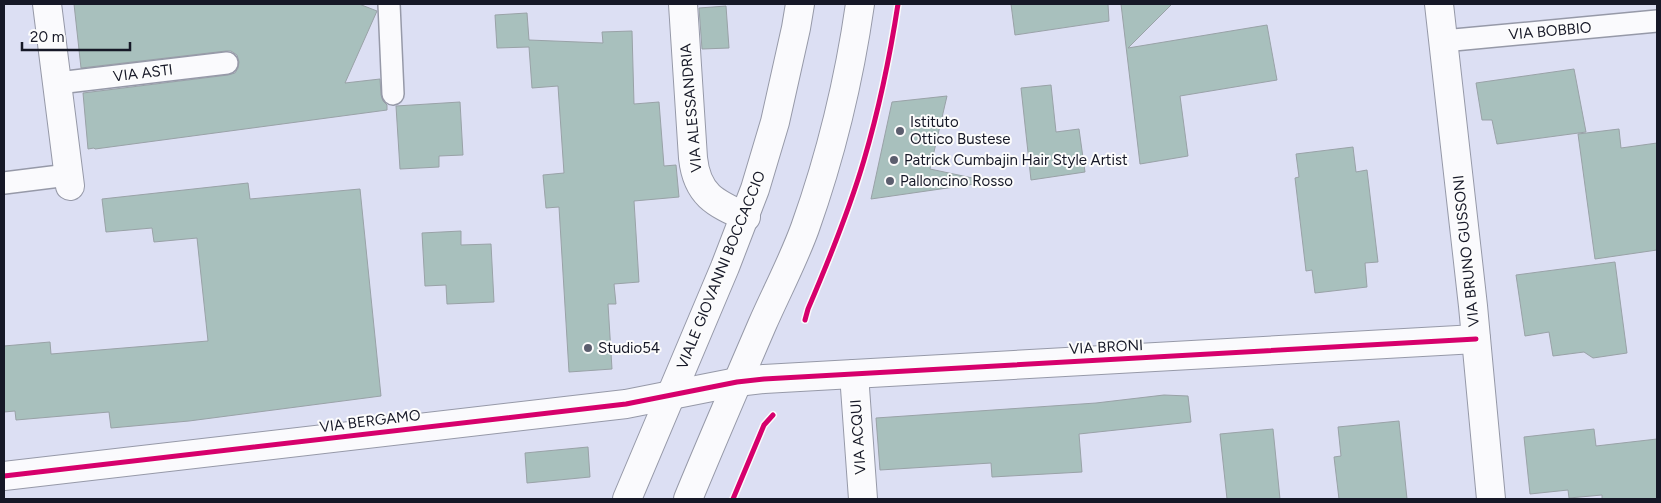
<svg xmlns="http://www.w3.org/2000/svg" width="1661" height="503" viewBox="0 0 1661 503" font-family="Figtree,sans-serif">
<style>
.building{fill:#a8c0bd;stroke:#99a2a7}
.lines{fill:none;stroke-linecap:round;stroke-linejoin:round}
.service-casing{stroke:#9699a8;stroke-width:24}
.minor-casing{stroke:#9699a8;stroke-width:30}
.tertiary-casing{stroke:#9699a8;stroke-width:30}
.service{stroke:#fafafd;stroke-width:21}
.minor{stroke:#fafafd;stroke-width:28}
.tertiary{stroke:#fafafd;stroke-width:28}
.cycleway-casing{stroke:#fcfcfc;stroke-width:8}
.cycleway{stroke:#d6006c;stroke-width:5}
.poi-dot{fill:#5b5e6e;stroke:#fcfcfc;stroke-width:2}
.labels{text-anchor:middle;dominant-baseline:central;stroke-width:4;stroke-linejoin:round;paint-order:stroke}
.street-label{font-size:15px;fill:#161827;stroke:#fcfcfc}
.poi-label{font-size:15px;fill:#161827;stroke:#fcfcfc;text-anchor:start}
</style>
<rect width="100%" height="100%" fill="#dcdff3"/>
<g class="building">
<path d="M74,4H359L377,11L345,83L380,79L381,95L383,101L387,105V110L95,149L94,148L88,149L83,93L228,75L235,73L238,68L239,62L237,55L231,51H226L81,68Z"/>
<path d="M1011,4H1108L1109,21L1015,35Z"/>
<path d="M1121,4H1172L1128,48L1267,25L1277,80L1180,96L1188,156L1140,164Z"/>
<path d="M726,6L729,48L702,49L699,8Z"/>
<path d="M527,13L529,40L603,43L602,32L632,31L634,104L659,102L664,166L676,165L679,197L634,201L639,282L614,284L616,304H608L612,369L569,372L559,207L546,208L543,175L564,173L558,86L532,88L529,47L497,48L495,15Z"/>
<path d="M1574,69L1586,132L1497,144L1492,120H1482L1476,83Z"/>
<path d="M1051,85L1056,132L1079,129L1085,172L1031,180L1021,88Z"/>
<path d="M947,96L930,169L982,180V183L871,199L892,102Z"/>
<path d="M460,102L463,155L439,156V167L400,169L396,106Z"/>
<path d="M1619,129L1621,148L1657,143V250L1595,259L1578,134Z"/>
<path d="M1353,147L1356,172L1367,170L1378,262L1365,263L1367,287L1315,293L1312,270L1306,271L1295,178L1299,177L1296,154Z"/>
<path d="M248,183L250,199L360,189L381,396L189,421L111,428L109,412L16,420L15,411L4,412V346L50,342L51,354L208,341L197,238L154,242L152,228L106,232L102,199Z"/>
<path d="M461,231V245L491,244L494,302L447,304L446,285L425,286L422,233Z"/>
<path d="M1615,262L1627,353L1593,358L1584,352L1553,356L1549,332L1525,336L1516,275Z"/>
<path d="M1164,395L1188,396L1191,422L1079,434L1082,472L992,477L991,463L880,470L876,418L1096,403Z"/>
<path d="M1399,421L1407,499H1339L1334,457L1341,456L1338,427Z"/>
<path d="M1273,429L1280,499H1227L1220,434Z"/>
<path d="M1594,429L1596,446L1657,439V499H1602V495L1569,498L1568,490L1530,494L1524,437Z"/>
<path d="M588,447L590,477L527,483L525,453Z"/>
</g>
<g class="lines">
<g class="service-casing">
<g id="service">
<path d="M389,4L393,94"/>
<path d="M1443,41L1657,21"/>
<path d="M58,83L227,63"/>
<path d="M4,183L68,175"/>
</g>
</g>
<g class="minor-casing">
<g id="minor">
<path d="M47,4L70,186"/>
<path d="M683,4L693,158C697,195 715,203 746,217"/>
<path d="M1439,4L1473,306L1491,499"/>
<path d="M854,374L863,499"/>
<path d="M4,476L626,404L737,382L764,379L1476,339"/>
</g>
</g>
<g class="tertiary-casing">
<g id="tertiary">
<path d="M627,499L725,267L755,189L775,122L796,28L800,4"/>
<path d="M688,499C712,441 737,383 762,325C776,293 793,261 805,228C831,155 849,81 860,4"/>
</g>
</g>
<use href="#service" class="service"/>
<use href="#minor" class="minor"/>
<use href="#tertiary" class="tertiary"/>
<g class="cycleway-casing">
<g id="cycleway">
<path d="M805,320L808,309C829,260 849,211 864,160C879,109 890,56 898,4"/>
<path d="M4,476L626,404L737,382L764,379L1476,339"/>
<path d="M733,499L764,425L773,415"/>
</g>
</g>
<use href="#cycleway" class="cycleway"/>
</g>
<g class="poi-dot">
<circle cx="900" cy="131" r="5"/>
<circle cx="894" cy="160" r="5"/>
<circle cx="890" cy="181" r="5"/>
<circle cx="588" cy="348" r="5"/>
</g>
<g class="labels">
<g class="street-label">
<text transform="translate(1550 31) rotate(-5)">VIA BOBBIO</text>
<text transform="translate(143 73) rotate(-7)">VIA ASTI</text>
<text transform="translate(691 108) rotate(-95)">VIA ALESSANDRIA</text>
<text transform="translate(1466 251) rotate(-96)">VIA BRUNO GUSSONI</text>
<text transform="translate(721 270) rotate(-68)">VIALE GIOVANNI BOCCACCIO</text>
<text transform="translate(1106 347) rotate(-3)">VIA BRONI</text>
<text transform="translate(370 421) rotate(-7)">VIA BERGAMO</text>
<text transform="translate(858 437) rotate(-94)">VIA ACQUI</text>
</g>
<g class="poi-label">
<text x="910" y="122">Istituto<tspan x="910" dy="17">Ottico Bustese</tspan></text>
<text x="904" y="160">Patrick Cumbajin Hair Style Artist</text>
<text x="900" y="181">Palloncino Rosso</text>
<text x="598" y="348">Studio54</text>
</g>
</g>
<rect width="1661" height="503" fill="none" stroke="#161827" stroke-width="10"/>
<path d="M22 42v8h108v-8" fill="none" stroke="#161827" stroke-width="2.5"/>
<text x="30" y="42" font-size="15" fill="#161827" stroke="#fcfcfc" stroke-width="4" paint-order="stroke">20 m</text>
</svg>
